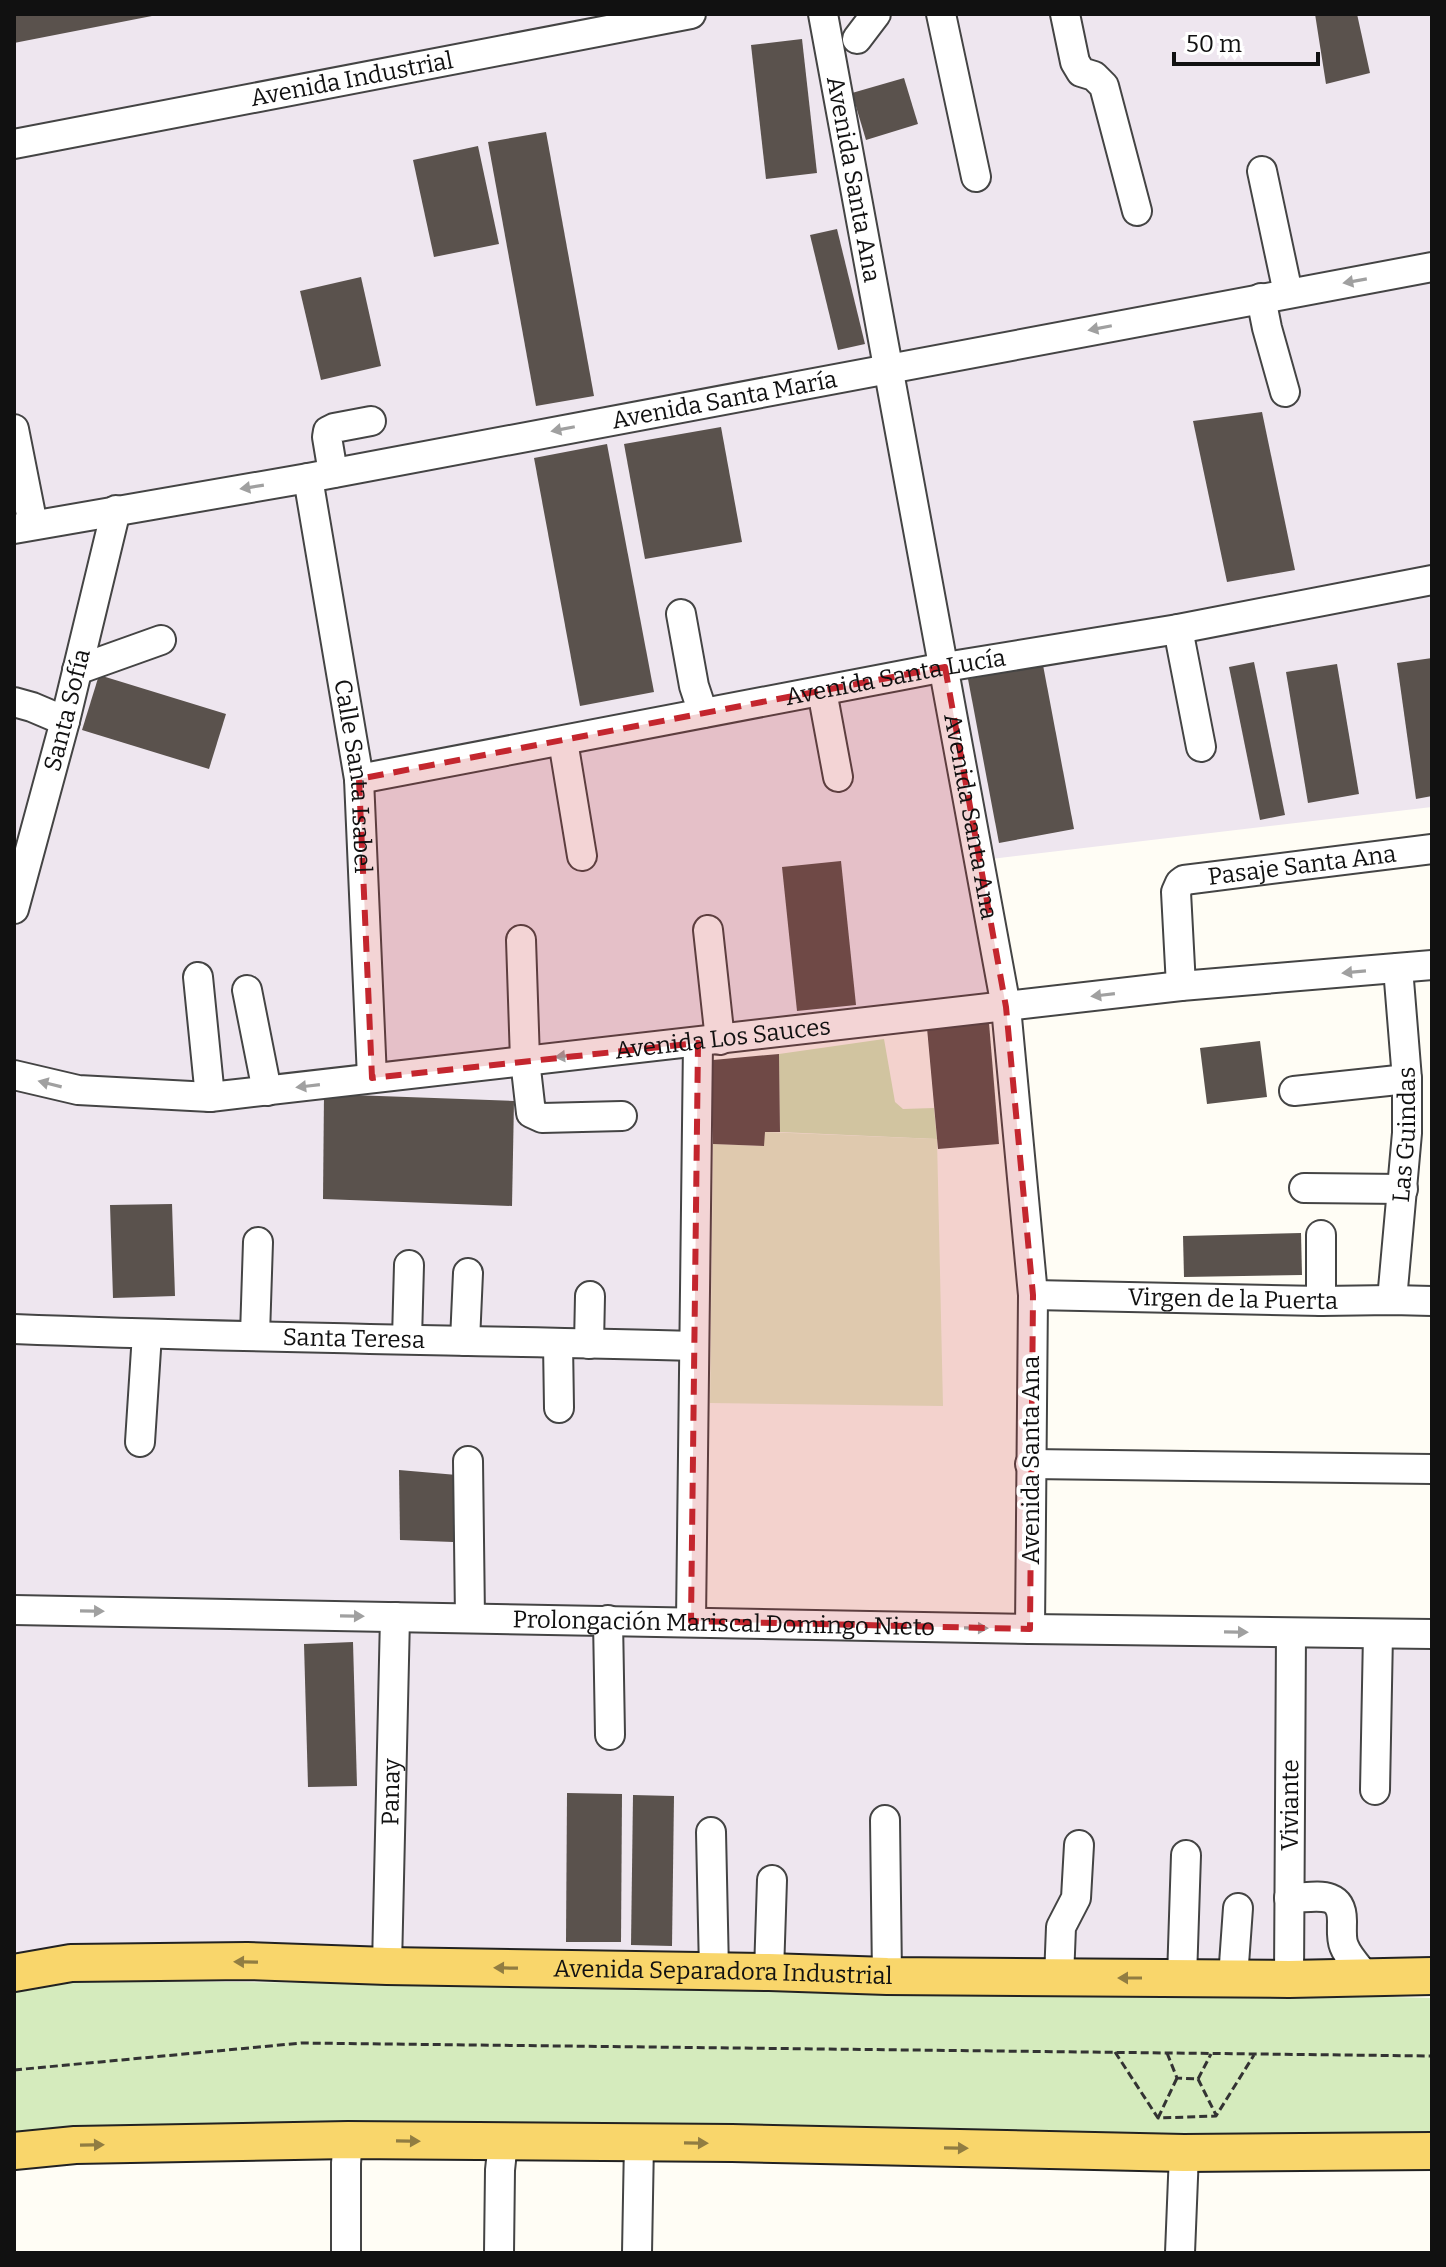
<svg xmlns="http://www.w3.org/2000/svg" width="1446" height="2267" viewBox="0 0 1446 2267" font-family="Bitter,serif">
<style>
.industrial{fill:#eee6ef}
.green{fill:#d5ebbd}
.pitch{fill:#e6f2cf}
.building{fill:#5a524d}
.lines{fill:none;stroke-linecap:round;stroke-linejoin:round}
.minor-casing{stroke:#444;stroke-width:32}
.major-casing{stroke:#222;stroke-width:40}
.path{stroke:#333;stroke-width:3;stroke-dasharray:8 4;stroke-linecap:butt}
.minor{stroke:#fff;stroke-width:28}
.major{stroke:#f9d66b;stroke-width:36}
.oneway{fill:#a0a0a0}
.oneway2{fill:#917d42}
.marked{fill:#c4262e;fill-opacity:0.2;stroke:#c4262e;stroke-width:6;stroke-dasharray:16 10;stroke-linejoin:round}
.labels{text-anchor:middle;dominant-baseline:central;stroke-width:8;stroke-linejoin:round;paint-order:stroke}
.street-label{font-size:24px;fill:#111;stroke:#fff}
</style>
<rect width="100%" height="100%" fill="#fffdf5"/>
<path class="industrial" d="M14,14H1432V807L991,859L996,997L708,1033L703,1622L1432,1640V1965H14Z"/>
<g class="green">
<path d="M884,1039L895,1102L903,1109L934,1108L937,1139L780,1132L779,1054Z"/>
<path d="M67,1980L1281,1994L1432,1998V2142H14V1985Z"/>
</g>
<path class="pitch" d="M765,1132L937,1139L943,1406L710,1403L713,1144L763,1146Z"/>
<g class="building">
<path d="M14,14H157V15L14,43Z"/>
<path d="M1315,14H1357L1370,73L1326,84Z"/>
<path d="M802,39L817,173L766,179L751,45Z"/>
<path d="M904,78L918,124L866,140L852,93Z"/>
<path d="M546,132L594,396L536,406L488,142Z"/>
<path d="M478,146L499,244L434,257L413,160Z"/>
<path d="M837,229L865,344L838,350L810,235Z"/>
<path d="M361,277L381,366L321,380L300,291Z"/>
<path d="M1262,412L1295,570L1227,582L1193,421Z"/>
<path d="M721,427L742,542L645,559L624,444Z"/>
<path d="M607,444L654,692L580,706L534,458Z"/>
<path d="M1432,658V796L1416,799L1397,663Z"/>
<path d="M1254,662L1285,815L1260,820L1229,667Z"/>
<path d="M1337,664L1359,794L1308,803L1286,672Z"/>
<path d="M1043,665L1074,829L999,843L968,679Z"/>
<path d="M99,675L226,714L209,769L82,730Z"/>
<path d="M841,861L856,1005L797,1011L782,867Z"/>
<path d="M989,1023L999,1144L938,1149L927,1028Z"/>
<path d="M1260,1041L1267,1097L1207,1104L1200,1048Z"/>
<path d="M779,1054L780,1132H765L764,1146L713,1144V1060Z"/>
<path d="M324,1094L514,1101L512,1206L323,1199Z"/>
<path d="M172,1204L175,1296L113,1298L110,1205Z"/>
<path d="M1301,1233L1302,1275L1184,1277L1183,1236Z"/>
<path d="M399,1470L457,1475L453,1542L400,1540Z"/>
<path d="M353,1642L357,1786L308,1787L304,1644Z"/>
<path d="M567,1793L622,1794L621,1942H566Z"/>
<path d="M633,1795L674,1796L672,1946L631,1945Z"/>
</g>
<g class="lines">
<g class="minor-casing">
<g id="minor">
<path id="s1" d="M823,14L1006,1007L1033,1295L1030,1629"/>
<path d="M941,14L976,177"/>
<path d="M1065,14L1075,62L1081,72L1094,76L1104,86L1137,211"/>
<path d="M857,39L876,14"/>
<path id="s2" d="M14,144L691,14"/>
<path d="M1262,171L1288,293"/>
<path d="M1261,298L1267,328L1285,392"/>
<path d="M14,429L33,525"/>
<path d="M333,473L327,437L328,431L334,428L371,421"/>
<path id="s3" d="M308,478L359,779L372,1078"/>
<path id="s4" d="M14,529L308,478L1432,267"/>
<path d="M681,614L694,686L703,713"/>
<path d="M1178,629L1201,747"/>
<path d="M77,670L161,640"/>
<path d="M822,691L838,777"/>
<path d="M14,702L32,707L65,721"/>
<path d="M563,741L582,856"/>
<path id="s5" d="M359,779L945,667L1178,629L1432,580"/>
<path id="s6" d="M14,909L65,721L116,510"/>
<path d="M708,930L720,1040"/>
<path d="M521,940L525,1060L531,1113L542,1118L622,1116"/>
<path d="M198,977L210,1097"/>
<path id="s7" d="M1181,986L1176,892L1180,883L1184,880L1432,849"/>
<path d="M247,990L267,1091"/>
<path id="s8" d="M14,1075L78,1090L210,1097L1181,986L1432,965"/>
<path d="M1294,1091L1407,1079"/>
<path d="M1304,1188L1403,1189"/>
<path d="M1321,1235V1301"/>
<path id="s9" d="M1033,1295L1321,1301L1392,1300L1432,1301"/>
<path id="s10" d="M1392,1300L1407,1133V1079L1398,968"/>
<path id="s11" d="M14,1329C241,1338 468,1340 694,1346"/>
<path d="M255,1335L258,1242"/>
<path d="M407,1339L409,1265"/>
<path d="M465,1341L468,1273"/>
<path d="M558,1343L559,1408"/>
<path d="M589,1344L590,1296"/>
<path d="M140,1442L147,1334"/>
<path d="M468,1461L470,1618"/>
<path d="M1030,1464L1432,1469"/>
<path id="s12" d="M14,1610L1030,1629L1432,1634"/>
<path d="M608,1620L610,1735"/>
<path d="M691,1621L698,1043"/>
<path d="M1375,1790L1378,1634"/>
<path d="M885,1820L887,1976"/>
<path d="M711,1832L714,1971"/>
<path d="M1289,1898C1313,1898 1342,1888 1342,1921C1342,1929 1341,1939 1344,1946C1348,1957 1359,1968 1366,1977"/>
<path id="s13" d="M387,1966L395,1617"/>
<path d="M769,1972L772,1880"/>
<path d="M1059,1978L1061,1927L1076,1898L1079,1845"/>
<path d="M1182,1978L1186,1855"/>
<path d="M1233,1978L1238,1908"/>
<path id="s14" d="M1289,1979L1291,1633"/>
<path d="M346,2253V2163L348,2140"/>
<path d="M499,2253L500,2170L503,2142"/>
<path d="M637,2253L639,2142"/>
<path d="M1180,2253L1184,2153"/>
</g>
</g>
<g class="major-casing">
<g id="major">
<path id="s15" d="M14,1973L71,1963L247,1961L387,1966L769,1972L887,1976L1289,1979L1432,1976"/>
<path d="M14,2151L75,2145L348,2140L732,2143L1184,2153L1432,2151"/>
</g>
</g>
<g class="path">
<path d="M1115,2052L1158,2118L1216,2116L1254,2055"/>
<path d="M1167,2053L1177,2078L1198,2079L1211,2054"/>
<path d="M14,2070L301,2043L1432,2056"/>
<path d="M1198,2079L1216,2115"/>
<path d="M1158,2118L1177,2078"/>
</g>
<use href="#minor" class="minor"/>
<use href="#major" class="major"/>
</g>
<defs><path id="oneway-solid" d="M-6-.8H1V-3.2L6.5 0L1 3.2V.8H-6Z" transform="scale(2)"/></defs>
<g class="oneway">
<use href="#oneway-solid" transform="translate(1355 281) rotate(170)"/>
<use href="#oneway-solid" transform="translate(1100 328) rotate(169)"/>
<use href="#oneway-solid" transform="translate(563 429) rotate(169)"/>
<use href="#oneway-solid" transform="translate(252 487) rotate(171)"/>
<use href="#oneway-solid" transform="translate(1354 972) rotate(175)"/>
<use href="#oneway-solid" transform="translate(1103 995) rotate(173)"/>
<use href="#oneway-solid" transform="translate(567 1056) rotate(174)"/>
<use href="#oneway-solid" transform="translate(50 1084) rotate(-166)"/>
<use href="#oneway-solid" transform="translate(308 1086) rotate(173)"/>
<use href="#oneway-solid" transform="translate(92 1611) rotate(1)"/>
<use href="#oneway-solid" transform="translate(352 1616) rotate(1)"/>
<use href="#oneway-solid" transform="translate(976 1628) rotate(1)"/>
<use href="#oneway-solid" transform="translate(1236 1632) rotate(1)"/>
</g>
<g class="oneway2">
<use href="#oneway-solid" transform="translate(246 1962) rotate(-179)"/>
<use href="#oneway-solid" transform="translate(506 1968) rotate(-179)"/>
<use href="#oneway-solid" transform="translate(1130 1978) rotate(180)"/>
<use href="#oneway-solid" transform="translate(408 2141) rotate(1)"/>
<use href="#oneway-solid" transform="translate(696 2143) rotate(1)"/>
<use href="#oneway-solid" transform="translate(92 2145) rotate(-1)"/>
<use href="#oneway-solid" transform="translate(956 2148) rotate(1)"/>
</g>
<path class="marked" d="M945,667L1006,1007L1033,1295L1030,1629L691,1621L698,1043L372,1078L359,779Z"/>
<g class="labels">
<g class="street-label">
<text stroke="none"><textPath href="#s2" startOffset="344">Avenida Industrial</textPath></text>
<text stroke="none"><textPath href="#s1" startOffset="168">Avenida Santa Ana</textPath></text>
<text stroke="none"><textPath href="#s4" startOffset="722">Avenida Santa María</textPath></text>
<text stroke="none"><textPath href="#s5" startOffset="546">Avenida Santa Lucía</textPath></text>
<text stroke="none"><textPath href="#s6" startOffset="206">Santa Sofía</textPath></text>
<text stroke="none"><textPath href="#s3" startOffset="302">Calle Santa Isabel</textPath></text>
<text stroke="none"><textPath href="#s1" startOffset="816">Avenida Santa Ana</textPath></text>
<text stroke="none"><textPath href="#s7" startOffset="228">Pasaje Santa Ana</textPath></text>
<text stroke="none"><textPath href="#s8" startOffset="714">Avenida Los Sauces</textPath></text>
<text stroke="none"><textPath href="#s10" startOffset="166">Las Guindas</textPath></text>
<text stroke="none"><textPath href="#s9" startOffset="200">Virgen de la Puerta</textPath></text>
<text stroke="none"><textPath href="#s11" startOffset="340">Santa Teresa</textPath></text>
<text transform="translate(1031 1460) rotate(-90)">Avenida Santa Ana</text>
<text stroke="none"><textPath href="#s12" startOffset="710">Prolongación Mariscal Domingo Nieto</textPath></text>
<text stroke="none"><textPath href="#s13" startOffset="174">Panay</textPath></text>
<text stroke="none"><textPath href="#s14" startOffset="174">Viviante</textPath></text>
<text stroke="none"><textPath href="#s15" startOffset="710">Avenida Separadora Industrial</textPath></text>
</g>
</g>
<rect width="1446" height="2267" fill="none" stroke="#111111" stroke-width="32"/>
<path d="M1174 52v12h144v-12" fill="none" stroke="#111111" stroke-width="4"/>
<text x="1186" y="52" font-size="24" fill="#111111" stroke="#ffffff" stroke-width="6" paint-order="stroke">50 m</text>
</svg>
